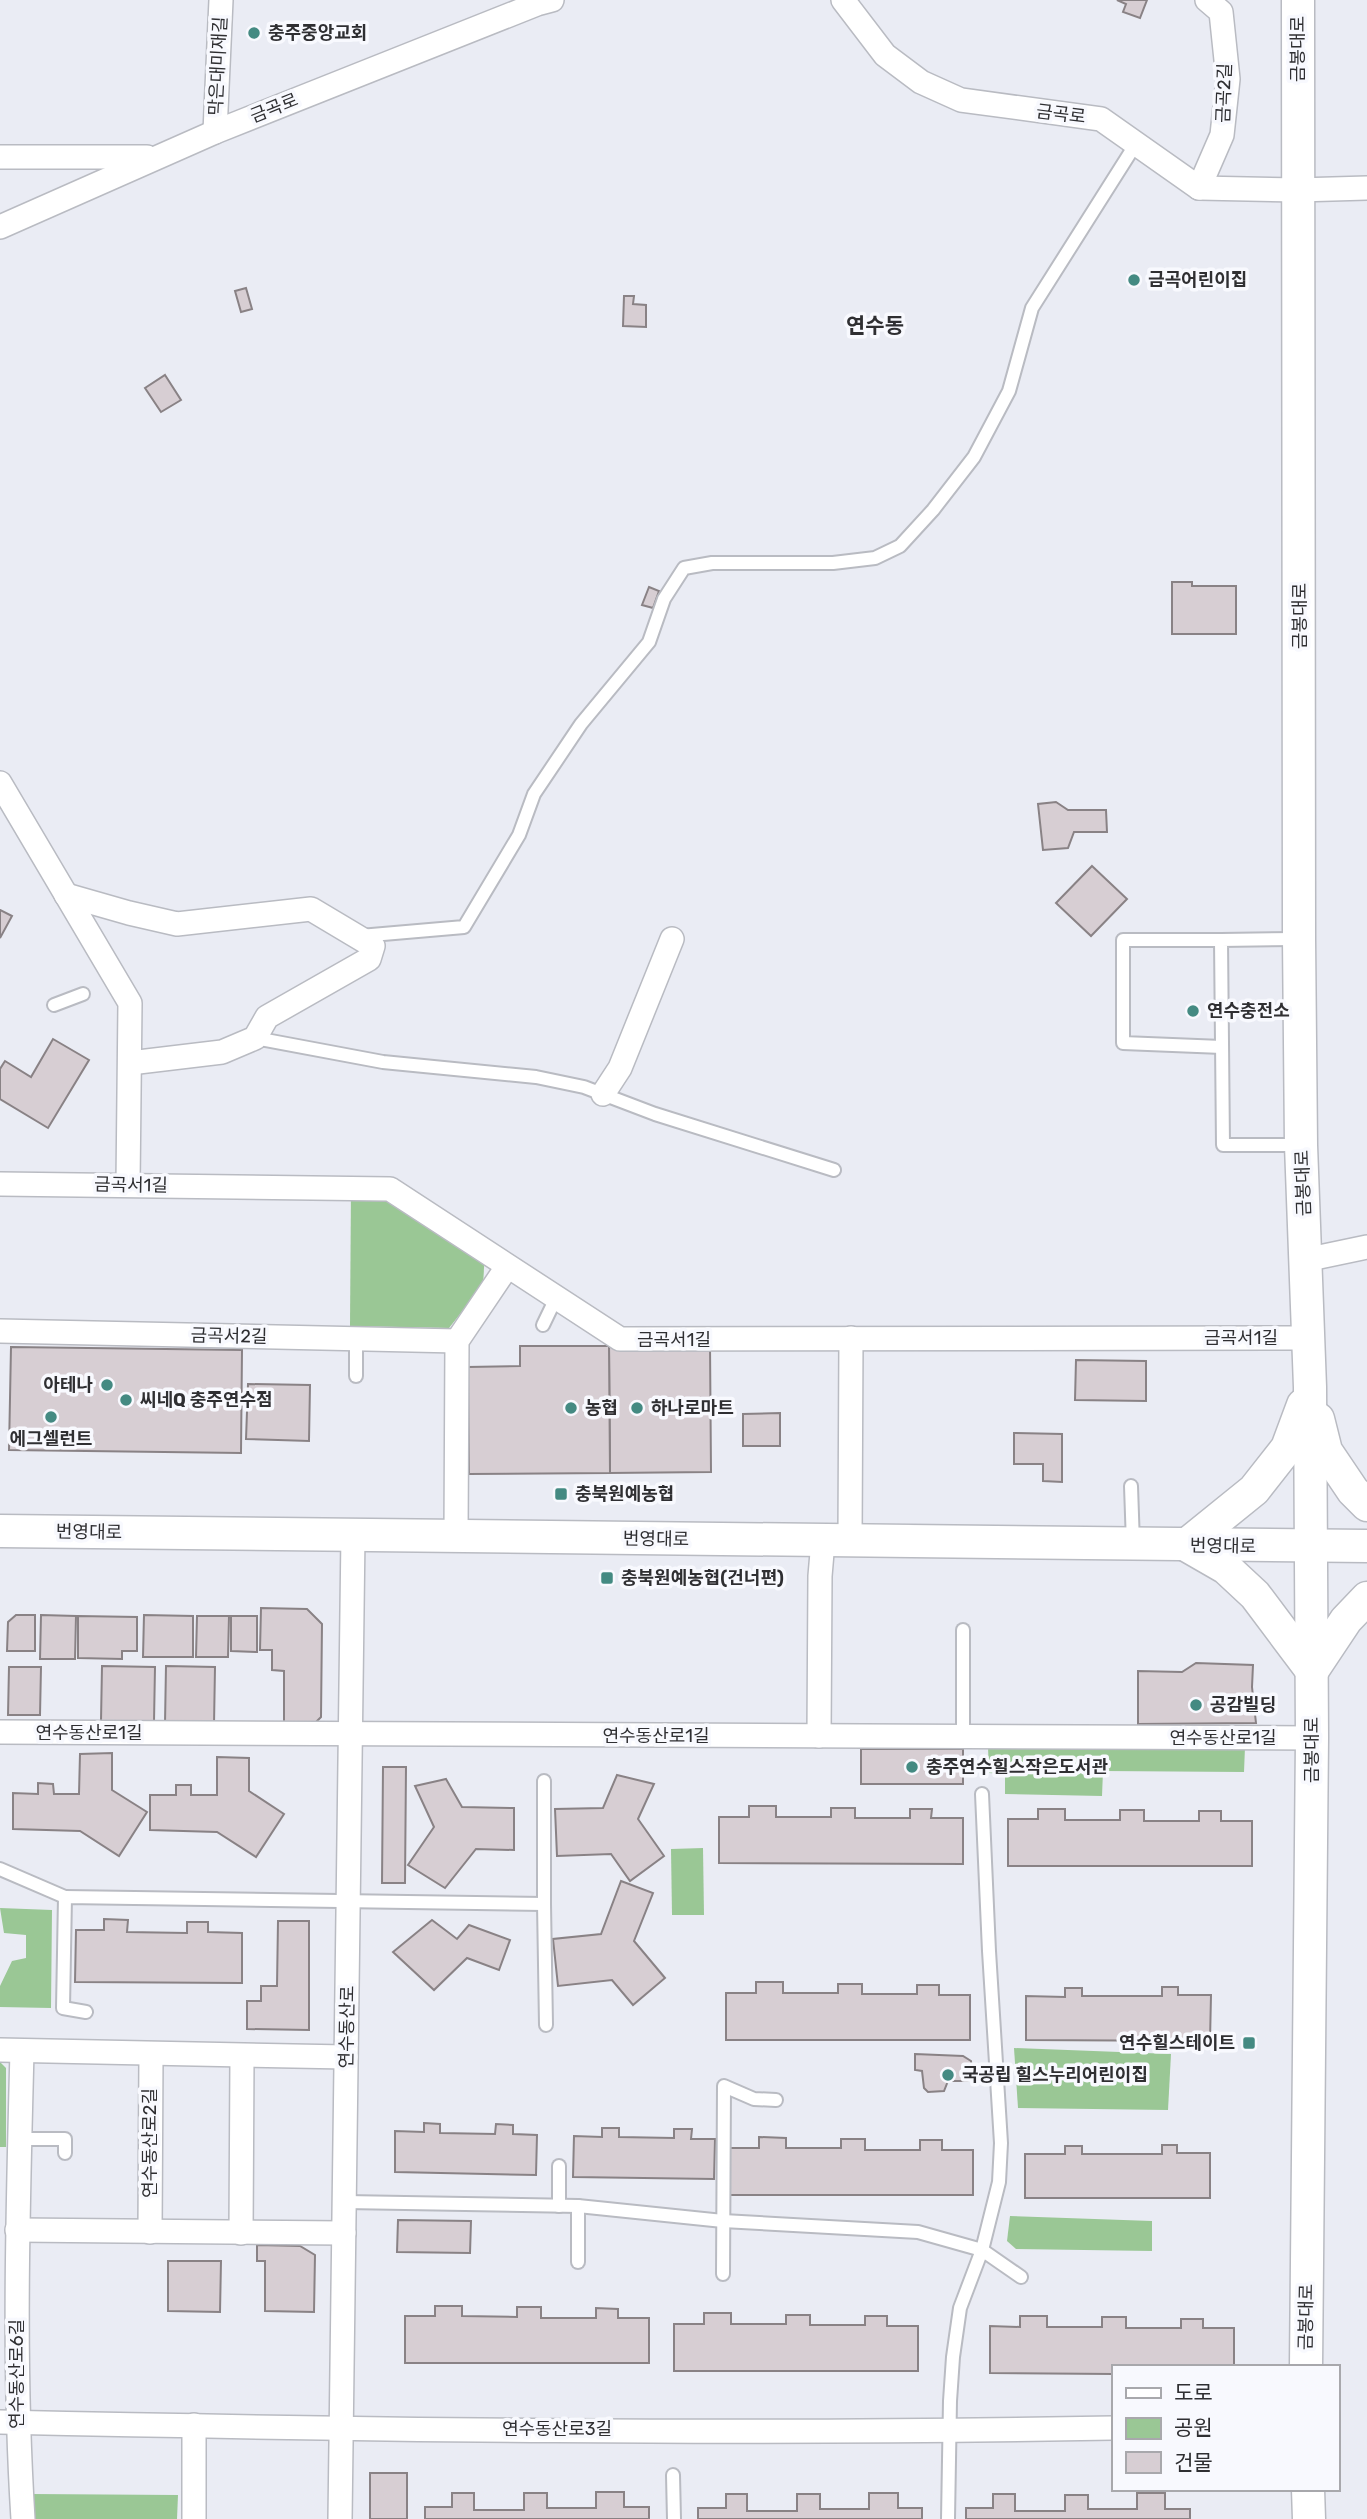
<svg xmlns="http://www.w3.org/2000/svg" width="1367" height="2519" viewBox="0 0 1367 2519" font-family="Rubik,'Noto Sans KR',sans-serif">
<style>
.green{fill:#9ac795}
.building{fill:#d7ced3;stroke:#898285;stroke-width:2}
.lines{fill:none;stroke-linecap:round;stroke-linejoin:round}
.lane-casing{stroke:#b9bbc2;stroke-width:16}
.street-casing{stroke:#b9bbc2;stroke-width:26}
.secondary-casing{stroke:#b9bbc2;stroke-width:35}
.lane{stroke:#fff;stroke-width:12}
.street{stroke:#fff;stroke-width:23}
.secondary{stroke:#fff;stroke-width:32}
.poi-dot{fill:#448a82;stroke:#f8f9fe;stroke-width:2.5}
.labels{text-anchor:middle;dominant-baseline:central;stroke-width:7;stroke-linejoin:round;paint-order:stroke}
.poi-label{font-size:18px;font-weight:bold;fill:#2f2f32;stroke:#f8f9fe;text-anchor:start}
.street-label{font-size:18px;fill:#2f2f32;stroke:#f8f9fe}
.quarter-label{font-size:21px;font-weight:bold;fill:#2f2f32;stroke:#f8f9fe}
</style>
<rect width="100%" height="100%" fill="#eaecf4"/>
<g class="green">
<path d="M351,1188L390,1189L485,1252L483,1285L449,1328L350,1326Z"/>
<path d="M988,1747H1245L1244,1772L1103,1771L1102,1796L1005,1794V1774L989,1773Z"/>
<path d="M703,1848L704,1915H672L671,1849Z"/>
<path d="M0,1908L52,1910L51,2008L0,2007V1986L12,1961L26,1958V1935L4,1933Z"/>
<path d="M1014,2048L1171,2054L1168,2110L1018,2108Z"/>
<path d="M0,2062L6,2068V2147H0Z"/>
<path d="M1010,2216L1152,2221V2251L1016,2249L1007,2241Z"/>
<path d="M31,2494L178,2495L177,2519H33Z"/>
</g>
<g class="building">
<path d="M1117,0H1147L1140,18L1123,12L1126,4Z"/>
<path d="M246,288L252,309L241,312L235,291Z"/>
<path d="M624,296H634L633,304L646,305V327L623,326Z"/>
<path d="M165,375L181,400L161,412L145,388Z"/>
<path d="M1172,582H1192V586H1236V634H1172Z"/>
<path d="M649,587L659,591L653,608L642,605Z"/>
<path d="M1056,802L1068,810H1106L1107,832H1074L1068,848L1043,850L1038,804Z"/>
<path d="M1092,866L1127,899L1091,936L1056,903Z"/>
<path d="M0,910L12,916L0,938Z"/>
<path d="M53,1039L89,1060L48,1128L0,1099V1069L5,1061L31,1077Z"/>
<path d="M710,1345L711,1472L610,1473L609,1346Z"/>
<path d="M520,1346H609L610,1473L469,1474L468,1367L520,1366Z"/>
<path d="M11,1347L242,1350L241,1453L9,1450Z"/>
<path d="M1076,1360L1146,1361V1401L1075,1400Z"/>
<path d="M248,1384L310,1385L309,1441L246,1439Z"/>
<path d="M780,1413V1446H743V1414Z"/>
<path d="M1014,1433L1062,1434V1482L1043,1481V1464H1014Z"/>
<path d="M261,1608L307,1609L322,1624L321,1717L311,1727H284V1671L272,1670V1650H260Z"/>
<path d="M16,1615H35V1651H7L8,1622Z"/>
<path d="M41,1615L76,1616L75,1659H40Z"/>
<path d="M144,1615L193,1616V1657H143Z"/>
<path d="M78,1616L137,1617V1651H122V1659L78,1658Z"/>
<path d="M197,1616H229L228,1657H196Z"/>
<path d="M231,1616H257V1652L231,1651Z"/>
<path d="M1196,1663L1253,1665L1252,1687L1256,1723L1138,1724V1671L1182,1672Z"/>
<path d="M102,1666L155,1667L154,1722L101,1721Z"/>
<path d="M166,1666L215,1667L214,1725L165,1724Z"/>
<path d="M9,1667H41L40,1715H8Z"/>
<rect x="861" y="1749" width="102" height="35"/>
<path d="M112,1753V1790L147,1812L119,1856L80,1831L13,1829V1793L38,1794V1783L53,1784L54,1794H79L80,1754Z"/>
<path d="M217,1757L249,1758V1791L284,1814L256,1857L217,1832L150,1830V1795H176V1785H191V1795H217Z"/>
<path d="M383,1767H406L405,1883H382Z"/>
<path d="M617,1775L654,1784L638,1819L664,1856L630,1881L611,1854L557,1856L555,1809L603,1808Z"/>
<path d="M446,1779L462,1807L514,1808V1850L476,1849L445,1888L408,1865L434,1827L415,1786Z"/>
<path d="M749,1806H776V1817H831V1808H855V1818H910V1809H932L931,1818H963V1864L719,1863V1817H749Z"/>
<path d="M1038,1809H1065V1820H1120V1810H1144V1821H1199V1811H1221V1821H1252V1866H1008V1819H1038Z"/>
<path d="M621,1881L653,1893L634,1941L665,1978L633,2005L612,1980L558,1986L553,1939L601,1934Z"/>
<path d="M104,1919L128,1920L127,1932L187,1933V1922H208V1932L242,1933V1983L75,1982L76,1930H104Z"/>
<path d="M432,1920L457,1939L469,1925L510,1940L499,1970L467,1958L434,1990L393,1952Z"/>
<path d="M278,1921H309V2030L247,2029V2001H261V1986H277Z"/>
<path d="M756,1982H783V1993H838V1984H862V1994H917V1985H939V1995H970V2040H726V1993H756Z"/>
<path d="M1162,1987H1178V1995H1211L1210,2041L1026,2040V1996L1065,1997V1988H1082V1996H1162Z"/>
<path d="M915,2054L963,2056L971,2061L973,2079L967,2081H948L944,2091L928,2092L924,2088L922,2071L915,2070Z"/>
<path d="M424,2123L440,2124V2133L495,2134L496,2124L513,2125V2134L537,2135L536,2175L395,2172V2131L424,2132Z"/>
<path d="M602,2128H619V2137L674,2138V2129H692L691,2139H715L714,2179L573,2177L574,2136L602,2137Z"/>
<path d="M759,2137L786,2138V2148H841V2139H865V2150H920V2140H942V2150H973V2195H729V2148H759Z"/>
<path d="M1162,2145H1177V2153H1210V2198H1025V2154H1065V2146H1082V2154H1162Z"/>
<path d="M398,2220L471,2221L470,2253L397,2252Z"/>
<path d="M257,2245L300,2246L315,2255L314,2312L265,2311V2261H257Z"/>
<path d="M168,2261H221L220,2312L168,2311Z"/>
<path d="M435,2306H462V2316L517,2317V2307H541V2318H596V2308L618,2309V2318H649V2363H405V2316H435Z"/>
<path d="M704,2313H731V2324H786V2315H810V2325H865V2316H887V2326H918V2371H674V2324H704Z"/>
<path d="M1020,2316H1047V2327H1102V2317H1126V2328H1181V2319H1203V2328H1234V2367H1113V2374L990,2373V2326L1020,2327Z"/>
<rect x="370" y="2473" width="37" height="46"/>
<path d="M596,2492H624V2507H649V2519H425V2507H452V2493H474V2510H524V2493H547V2508H596Z"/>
<path d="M869,2493H898V2508H922V2519H698V2508H726V2494H747V2511H797V2494H820V2509H869Z"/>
<path d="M1137,2493H1165V2509H1190V2519H966V2508H993V2494H1015V2511H1065V2495H1088V2509H1137Z"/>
</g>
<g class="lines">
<g class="lane-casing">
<g id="lane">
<path d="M360,936L464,927L519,835L534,794L581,724L649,642L664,599L684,568L712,563H833L875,558L900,546L933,510L974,457L1009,391L1032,308L1137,142"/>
<path d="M1298,939L1221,940L1223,1145H1301"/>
<path d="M1221,940H1123V1043L1222,1047"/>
<path d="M54,1005L83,994"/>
<path d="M255,1038L383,1062L536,1077L584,1087L655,1114L834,1170"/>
<path d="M543,1325L556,1298"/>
<path d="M356,1376V1339"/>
<path d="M1131,1486L1133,1544"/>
<path d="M963,1630V1737"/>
<path d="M0,1869L65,1897"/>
<path d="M544,1904L546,2025"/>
<path d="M86,2012L63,2008L65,1897L544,1904V1781"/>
<path d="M20,2139H65V2153"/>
<path d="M559,2166V2206"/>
<path d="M345,2202L578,2206L723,2221L918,2232L982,2250L1021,2277"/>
<path d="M578,2206V2262"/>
<path d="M723,2274L724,2086L754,2099L776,2100"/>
<path d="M673,2475L674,2519"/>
<path d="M948,2519L950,2401L953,2357L960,2308L982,2250L999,2182L1001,2143L989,1951L982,1794"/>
</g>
</g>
<g class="street-casing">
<g id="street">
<path d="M843,0L885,55L921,82L961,100L1101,119L1199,188L1298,190L1367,188"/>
<path d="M215,132L221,0"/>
<path d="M0,157H147"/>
<path d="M1199,188L1222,135L1228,79L1221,12L1207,0"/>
<path d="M0,227L215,132L537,4L552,0"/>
<path d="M0,783L130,1003L128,1184"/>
<path d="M66,895L129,913L177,924L311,909L373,946L369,959L267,1017L255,1038L222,1052L130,1063"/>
<path d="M603,1094L620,1068L672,939"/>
<path d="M0,1184L390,1189L620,1339L1308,1338"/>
<path d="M1305,1260L1367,1247"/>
<path d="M0,1331L457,1341"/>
<path d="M456,1536L457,1341L507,1267"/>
<path d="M850,1541L851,1338"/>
<path d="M0,1732L1312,1738"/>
<path d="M819,1736L820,1576L823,1541"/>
<path d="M0,2050L346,2057"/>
<path d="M22,2051C18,2207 13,2363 23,2519"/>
<path d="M17,2230L344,2233"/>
<path d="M150,2232L151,2054"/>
<path d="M241,2233L242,2056"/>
<path d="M0,2422C371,2430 742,2435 1113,2428"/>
<path d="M194,2519V2425"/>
<path d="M340,2519L353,1535"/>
</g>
</g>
<g class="secondary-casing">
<g id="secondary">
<path d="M1298,0L1299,939L1301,1145L1310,1387L1312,1738L1306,2367"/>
<path d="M1303,1405L1287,1448L1254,1490L1186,1545L1226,1568L1255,1595L1312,1671L1346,1620L1367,1598"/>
<path d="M1318,1419L1326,1451L1353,1491L1367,1505"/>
<path d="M0,1531L1367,1546"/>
<path d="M1308,2489L1309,2519"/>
</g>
</g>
<use href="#lane" class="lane"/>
<use href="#street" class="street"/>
<use href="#secondary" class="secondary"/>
</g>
<g class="poi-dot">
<circle cx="254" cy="33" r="7"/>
<circle cx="1134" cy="280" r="7"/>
<circle cx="1193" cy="1011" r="7"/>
<circle cx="107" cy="1385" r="7"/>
<circle cx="126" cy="1400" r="7"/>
<circle cx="571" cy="1408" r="7"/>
<circle cx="637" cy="1408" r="7"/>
<circle cx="51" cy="1417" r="7"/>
<rect x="554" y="1487" width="14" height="14" rx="3.5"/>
<rect x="600" y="1571" width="14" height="14" rx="3.5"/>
<circle cx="1196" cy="1705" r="7"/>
<circle cx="912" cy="1767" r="7"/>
<rect x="1242" y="2036" width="14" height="14" rx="3.5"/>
<circle cx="948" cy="2075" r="7"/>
</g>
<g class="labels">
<g class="poi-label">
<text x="268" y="33">충주중앙교회</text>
<text x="1148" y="280">금곡어린이집</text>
<text x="1207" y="1011">연수충전소</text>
<text x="93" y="1385" text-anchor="end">아테나</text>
<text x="140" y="1400">씨네Q 충주연수점</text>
<text x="585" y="1408">농협</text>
<text x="651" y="1408">하나로마트</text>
<text x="51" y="1439" text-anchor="middle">에그셀런트</text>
<text x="575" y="1494">충북원예농협</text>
<text x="621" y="1578">충북원예농협(건너편)</text>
<text x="1210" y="1705">공감빌딩</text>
<text x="926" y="1767">충주연수힐스작은도서관</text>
<text x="1235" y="2043" text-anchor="end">연수힐스테이트</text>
<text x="962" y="2075">국공립 힐스누리어린이집</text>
</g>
<g class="street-label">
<text transform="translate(1298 49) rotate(-90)">금봉대로</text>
<text transform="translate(218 66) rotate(-87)">막은대미재길</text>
<text transform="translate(1224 93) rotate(-88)">금곡2길</text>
<text transform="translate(274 108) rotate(-22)">금곡로</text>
<text transform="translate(1061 114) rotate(7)">금곡로</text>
<text transform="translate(1300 616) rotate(-90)">금봉대로</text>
<text transform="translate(1303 1183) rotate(-92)">금봉대로</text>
<text transform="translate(131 1185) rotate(1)">금곡서1길</text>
<text transform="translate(229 1336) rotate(1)">금곡서2길</text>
<text x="1241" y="1338">금곡서1길</text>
<text x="674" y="1340">금곡서1길</text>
<text transform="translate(89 1532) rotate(1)">번영대로</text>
<text transform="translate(656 1539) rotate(1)">번영대로</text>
<text transform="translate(1223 1546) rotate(1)">번영대로</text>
<text x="89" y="1733">연수동산로1길</text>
<text x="656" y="1736">연수동산로1길</text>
<text x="1223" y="1738">연수동산로1길</text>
<text transform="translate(1312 1750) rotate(-90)">금봉대로</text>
<text transform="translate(347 2027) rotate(-89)">연수동산로</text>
<text transform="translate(150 2143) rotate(-90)">연수동산로2길</text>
<text transform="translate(1306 2317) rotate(-89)">금봉대로</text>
<text transform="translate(17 2374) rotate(-90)">연수동산로6길</text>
<text x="557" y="2429">연수동산로3길</text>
</g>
<g class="quarter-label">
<text x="875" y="325">연수동</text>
</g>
</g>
<rect x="1112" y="2365" width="228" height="126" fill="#f8f9fe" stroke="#a8a8ac" stroke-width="2"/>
<rect x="1126" y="2388" width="35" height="10" fill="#ffffff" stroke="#a8a8ac" stroke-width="2"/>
<text x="1174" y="2400" font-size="21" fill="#2f2f32">도로</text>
<rect x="1126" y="2418" width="35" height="21" fill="#9ac795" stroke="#a8a8ac" stroke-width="2"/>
<text x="1174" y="2435" font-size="21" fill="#2f2f32">공원</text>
<rect x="1126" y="2452" width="35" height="21" fill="#d7ced3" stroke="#a8a8ac" stroke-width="2"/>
<text x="1174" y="2470" font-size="21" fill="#2f2f32">건물</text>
</svg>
